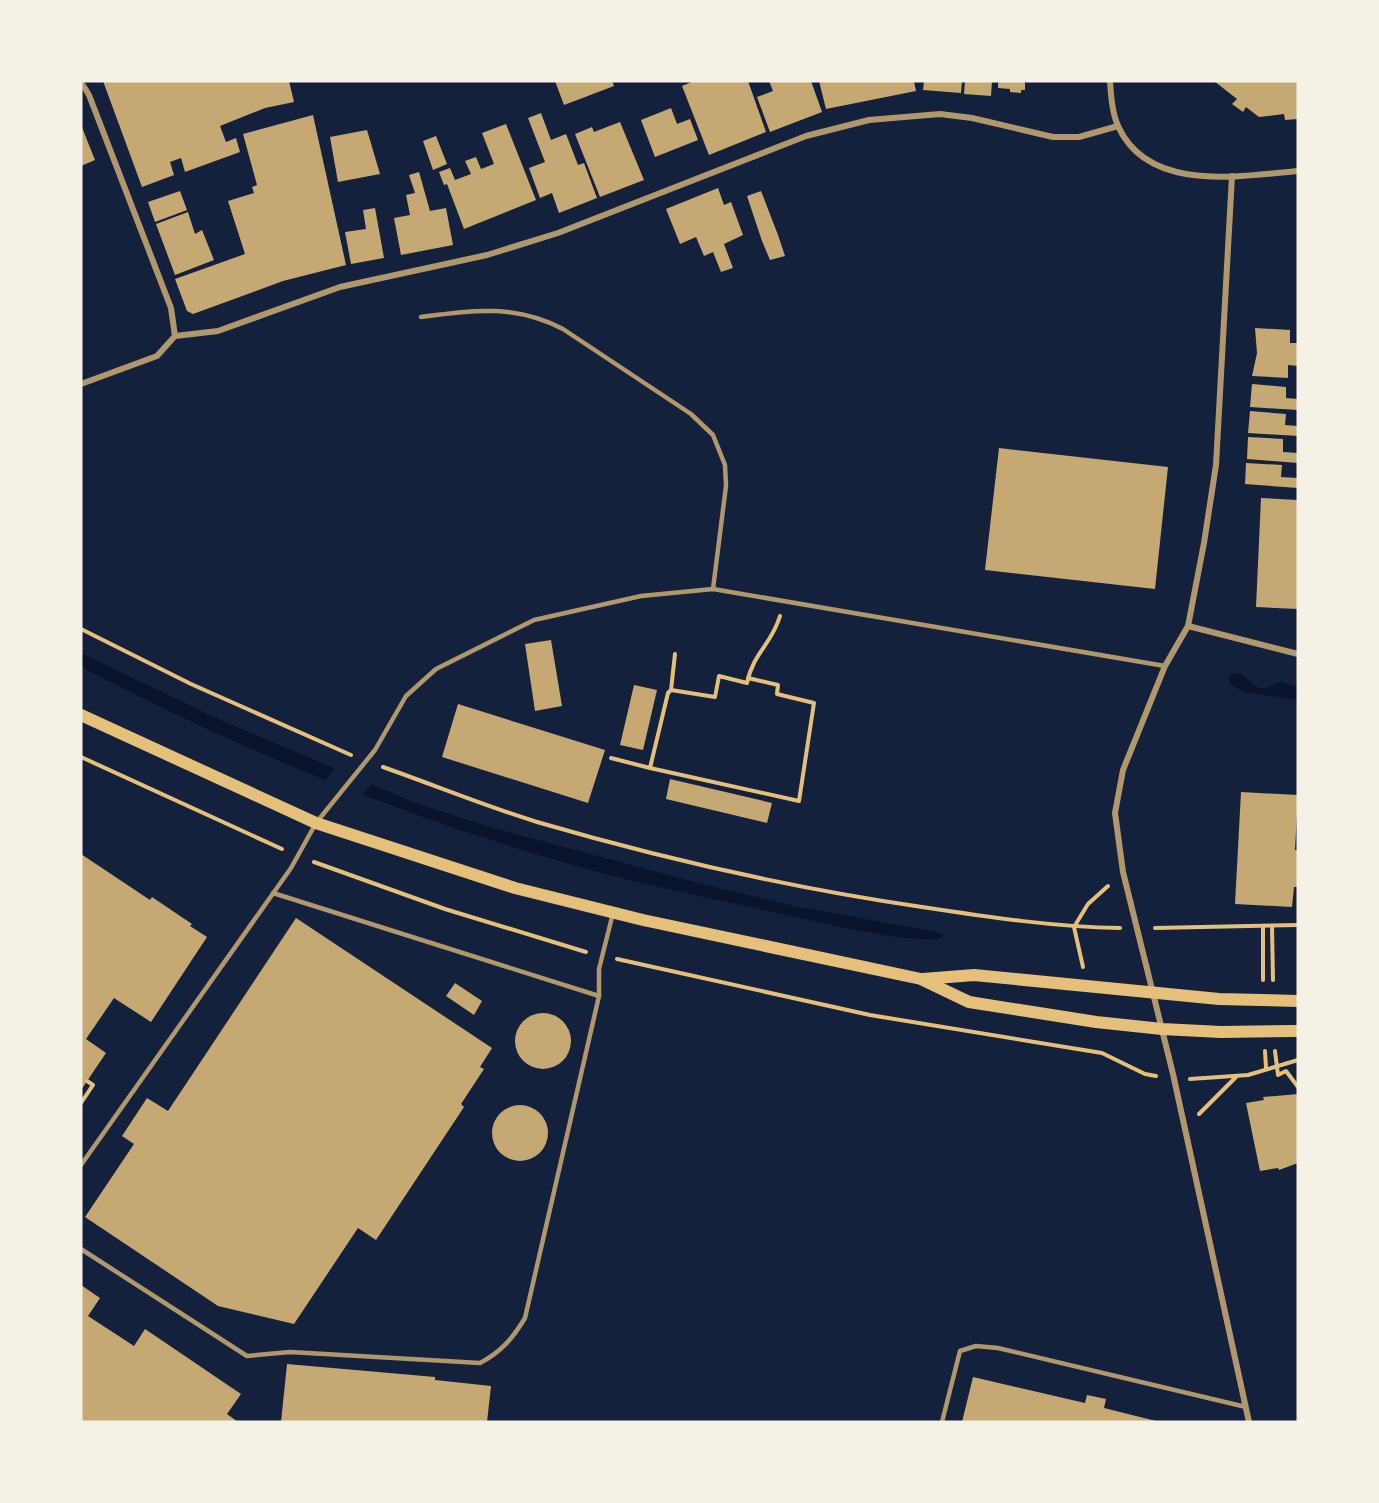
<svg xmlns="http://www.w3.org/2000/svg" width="1379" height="1503" viewBox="0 0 1379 1503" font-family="'Titillium Web',sans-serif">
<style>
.water{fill:#0b132b}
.pier{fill:#14213d}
.building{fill:#c6a872}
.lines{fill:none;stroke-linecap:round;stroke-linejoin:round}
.path{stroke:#e5c07b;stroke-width:4}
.service{stroke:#b1986c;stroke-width:4.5}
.minor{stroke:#b1986c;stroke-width:6}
.secondary{stroke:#e5c07b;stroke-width:12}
</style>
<rect width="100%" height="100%" fill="#14213d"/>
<g class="water">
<path d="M81,653L218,719L416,803L493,828L706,885L794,906L931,931L943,934L942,938C900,944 816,921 772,912C714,899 655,887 598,872C419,823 245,753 81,667Z"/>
<path d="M1240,673C1260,687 1254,694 1280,682L1298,687V700L1244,692L1231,685L1229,678L1231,674Z"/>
</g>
<path class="pier" d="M336,767L373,783L360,797L324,782Z"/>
<g class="building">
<path d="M103,81H289L294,102L265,108L220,126L226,142L236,138L240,152L185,172L181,158L170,162L174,175L142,187Z"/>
<path d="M555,81H612L614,86L564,105Z"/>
<path d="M694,81H748L766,132L709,155L682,86Z"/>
<path d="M769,81H811L822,112L770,132L757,97L773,91Z"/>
<path d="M819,81H914L916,91L826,109Z"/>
<path d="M924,81H962L961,93L923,90Z"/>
<path d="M965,81H992L991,96L964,94Z"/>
<path d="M998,81H1025V90H1021V93L1010,92V89L998,88Z"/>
<path d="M1214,81H1298V119L1285,120L1284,114L1259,117L1246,107L1243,112L1232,104L1237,99Z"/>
<path d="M671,108L677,124L690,119L698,140L655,157L641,120Z"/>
<path d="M541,113L551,140L566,134L578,165L584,163L597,198L559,213L552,193L540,198L529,168L545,162L528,118Z"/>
<path d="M313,115L346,265L283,281L193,314L187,311L175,279L245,254L228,201L254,193L252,187L257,185L243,134Z"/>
<path d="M620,122L644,180L600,197L575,134L592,127L594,132Z"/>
<path d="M506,124L536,200L464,229L447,184L444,185L439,172L450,168L455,180L471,174L465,161L476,157L481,169L494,164L482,133Z"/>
<path d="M81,125L95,160L81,166Z"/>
<path d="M367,130L380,174L338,182L330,137Z"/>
<path d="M436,136L447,164L433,170L423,141Z"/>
<path d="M419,172L430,211L446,208L453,245L401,255L394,218L410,215L406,195L415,193L409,175Z"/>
<path d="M718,188L724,205L731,202L743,235L724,244L733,268L721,272L713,252L704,256L696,237L680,244L666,209Z"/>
<path d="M180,191L187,210L155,222L148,202Z"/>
<path d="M761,191L778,235L785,256L770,260L762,241L747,196Z"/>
<path d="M375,208L384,258L351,264L345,232L366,229L363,210Z"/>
<path d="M188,212L195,234L202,230L214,260L175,275L156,224Z"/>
<path d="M1255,328L1290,330V343H1298V366L1288,365V378L1252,376L1257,353Z"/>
<path d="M1252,384L1286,387V398L1298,399V410L1250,407Z"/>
<path d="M1250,411L1286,414L1285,425L1298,426V436L1248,433Z"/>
<path d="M1248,437L1283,439V452L1298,453V463L1247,459Z"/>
<path d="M999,448L1168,467L1155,589L985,570Z"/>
<path d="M1246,463L1282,465L1281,477L1298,478V488L1245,484Z"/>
<path d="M1261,498L1298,500V609L1256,607Z"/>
<path d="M551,640L562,706L535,711L525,644Z"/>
<path d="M634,685L657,690L643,750L620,745Z"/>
<path d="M458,704L605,750L588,803L442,757Z"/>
<path d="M670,779L772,803L767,823L666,799Z"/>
<path d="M1241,792L1298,795L1295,850H1298V887H1294L1292,907L1235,904Z"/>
<path d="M81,854L150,900L152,897L192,924L190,926L207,937L151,1022L114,998L86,1039L106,1053L81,1090Z"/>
<path d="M296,918L492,1048L480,1067L484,1069L461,1104L464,1107L376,1240L358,1228L294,1324L218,1306L85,1217L134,1144L122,1136L147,1098L168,1111Z"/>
<path d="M455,983L482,1001L474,1015L446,996Z"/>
<circle cx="543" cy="1041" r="28"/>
<path d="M1298,1094V1163L1279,1170L1278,1168L1260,1171L1246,1103L1264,1100L1263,1097Z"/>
<circle cx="520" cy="1133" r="28"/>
<path d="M81,1285L100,1298L88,1316L134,1346L145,1329L241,1394L227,1414L238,1422H81Z"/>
<path d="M287,1364L435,1377V1380L491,1386L487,1422H281Z"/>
<path d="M973,1377L1085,1403L1087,1395L1106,1399L1104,1408L1160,1422H962Z"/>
</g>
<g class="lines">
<g class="path">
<path d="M81,629L191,684L351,755"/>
<path d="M671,690L675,654"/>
<path d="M81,757L282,849"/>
<path d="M611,758L650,768L668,693L671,690L715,697L719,676L747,683C753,653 772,644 780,616"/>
<path d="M383,767C434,785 485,806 537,822C664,859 792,888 922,907C988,917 1054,927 1120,928"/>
<path d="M650,768L799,801L814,703L777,694L778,685L748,678"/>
<path d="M314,862L445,909L586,952"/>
<path d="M1263,926V980"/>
<path d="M1272,926L1273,980"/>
<path d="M1155,928L1298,925"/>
<path d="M617,959L870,1015L1102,1053L1145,1074L1156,1076"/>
<path d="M1083,967L1074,927L1088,904L1108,886"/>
<path d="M1265,1051L1266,1068"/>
<path d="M1275,1051L1278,1075L1286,1071L1298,1087"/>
<path d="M1190,1079L1248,1075L1298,1060"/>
<path d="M81,1103L93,1085L87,1081"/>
<path d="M1199,1114L1236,1077"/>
</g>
<g class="service">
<path d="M421,317C474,310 514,304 563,329L691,414L713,435L725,465L726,486L713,589"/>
<path d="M273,893L599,996"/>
<path d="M81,1165L291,868L316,823L375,750L406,696L436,669L534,620L641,596L713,589L1165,666"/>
<path d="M81,1249L247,1356L290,1352L480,1363C501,1352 513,1338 525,1318L599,996V969L613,913"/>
<path d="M942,1422L960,1351L976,1346L998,1348L1246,1407"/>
</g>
<g class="minor">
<path d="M1110,81C1111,96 1112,112 1118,126C1148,193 1240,176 1298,171"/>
<path d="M81,82L89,95L171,308L175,336"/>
<path d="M1232,176L1216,465L1204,543L1188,626L1165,666L1123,770L1115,813L1123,872L1173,1074L1249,1422"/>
<path d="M175,336L218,331L340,287L487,255L558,233L806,136L869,120L940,114L972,118L1053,137H1079L1118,126"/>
<path d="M81,384L157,356L175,336"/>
<path d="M1188,626L1298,654"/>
</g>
<g class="secondary">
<path d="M81,715L316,823L515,888L643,920L921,979L969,1002L1096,1022L1162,1029L1221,1032L1298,1031"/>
<path d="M923,979L974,975L1219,999L1298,1001"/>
</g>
</g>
<rect width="1379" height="1503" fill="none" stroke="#f6f1e7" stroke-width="165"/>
</svg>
